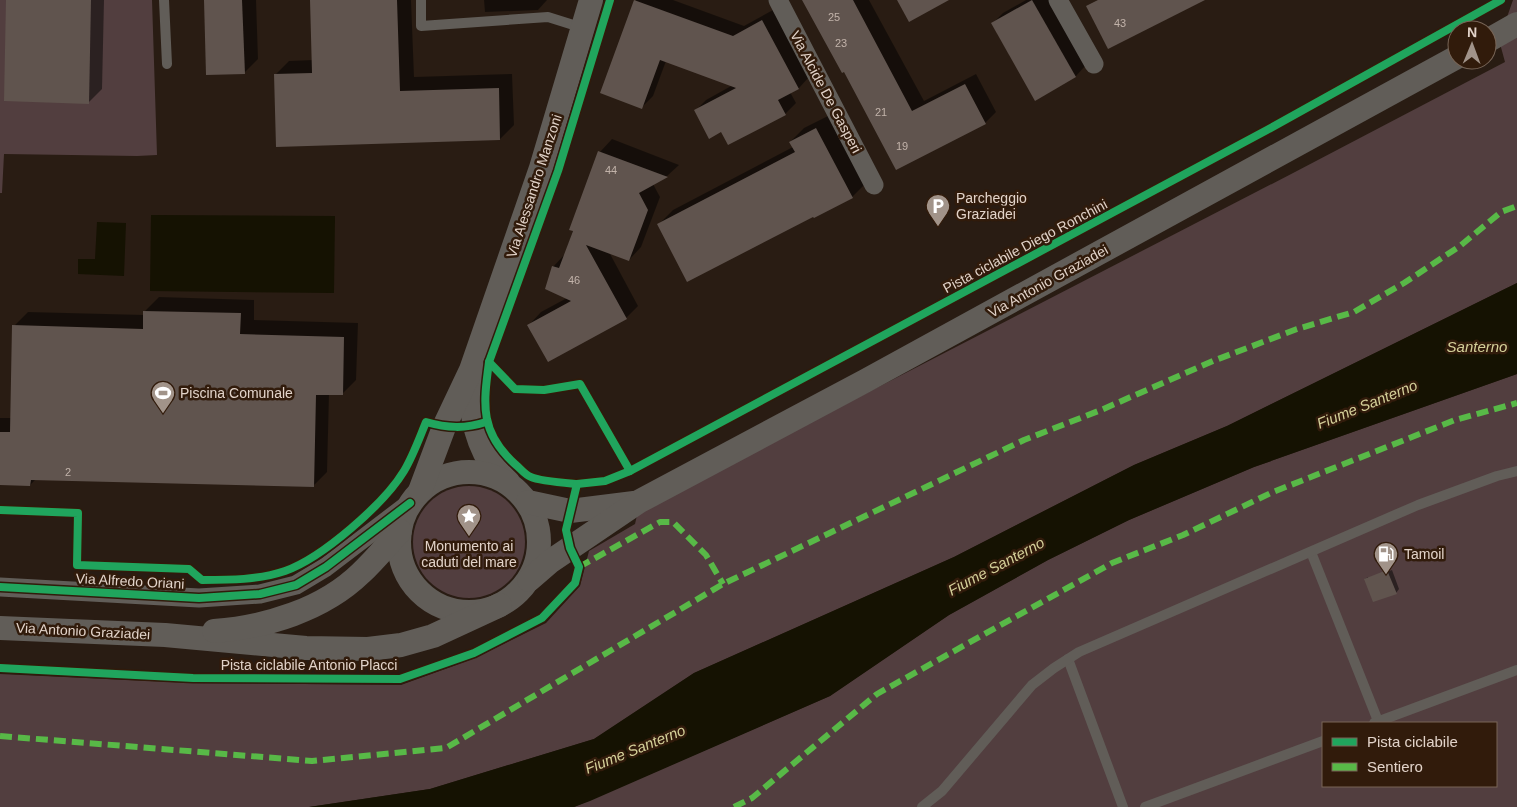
<svg xmlns="http://www.w3.org/2000/svg" width="1517" height="807" viewBox="0 0 1517 807" font-family="Arial,sans-serif">
<style>
.green{fill:#523e3f;fill-rule:evenodd}
.water{fill:#151202}
.shadow{fill:#0007}
.building{fill:#60544e}
.lines{fill:none;stroke-linecap:round;stroke-linejoin:round}
.service{stroke:#615d58;stroke-width:10}
.minor{stroke:#615d58;stroke-width:19}
.tertiary{stroke:#615d58;stroke-width:24}
.quiet{stroke:#58b947;stroke-width:6;stroke-dasharray:12 6;stroke-linecap:butt}
.cycleway-casing{stroke:#311b0b;stroke-width:11}
.cycleway{stroke:#20a55d;stroke-width:8}
.labels{text-anchor:middle;dominant-baseline:central;stroke-width:5;stroke-linejoin:round;paint-order:stroke}
.number-label{font-size:11px;fill:#c2b3aa}
.street-label{font-size:14px;fill:#e2d3c9;stroke:#311b0b}
.poi-label{font-size:14px;fill:#e2d3c9;stroke:#311b0b;text-anchor:start}
.water-label{font-size:15px;font-style:italic;fill:#d4cf99;stroke:#311b0b}
</style>
<rect width="100%" height="100%" fill="#291c13"/>
<g class="green">
<path d="M0,0H152L157,155L137,156L4,154L2,193H0Z"/>
<path d="M1513,0H1517V283L1227,426L1134,465L954,557L694,673L594,739L430,789L309,807H0V674L193,683L401,685L475,658L546,623L580,586L589,551L635,524L638,511L1295,172L1505,62L1499,40Z"/>
<path d="M1517,374V807H574L830,696L949,615L1048,560L1129,520L1254,467ZM1323,723H1496V786H1323Z"/>
<circle cx="469" cy="542" r="56"/>
</g>
<g class="water">
<path d="M151,215L335,216L334,293L150,291Z"/>
<path d="M97,222L126,223L124,276L78,274V259H95Z"/>
<path d="M1517,283V374L1254,467L1129,520L1048,560L949,615L830,696L590,801L574,807H309L430,789L594,739L694,673L954,557L1134,465L1227,426Z"/>
</g>
<g class="shadow">
<path d="M7,0H104L102,89L88,103Z"/>
<path d="M205,0H256L258,59L244,73Z"/>
<path d="M312,0H411L414,77L512,74L514,125L500,139L275,75L289,61L313,60Z"/>
<path d="M484,0H547L538,10L485,12Z"/>
<path d="M636,0H673L744,26L773,10L809,77L799,88L790,92L796,103L785,114L722,131L695,111L706,100L733,85L666,61L653,96L642,107Z"/>
<path d="M803,0H869L924,101L976,74L996,112L985,123L896,169L845,70Z"/>
<path d="M1026,0H1049L1086,65L1076,76L1035,99L992,24L1003,13Z"/>
<path d="M830,115L866,183L852,197L659,224L673,210L793,147L790,142L804,128Z"/>
<path d="M612,139L679,165L667,176L653,184L660,197L641,247L629,260L609,252L638,306L626,318L529,325L541,312L567,298L553,267L565,254L600,152Z"/>
<path d="M159,297L254,300V320L358,323L356,380L342,394H329L327,472L313,486L36,479L30,485L0,484V418H11L14,326L28,312L145,315V311Z"/>
<path d="M1392,570L1399,589L1396,593L1365,579L1368,577V579Z"/>
</g>
<g class="building">
<path d="M6,0H91L89,104L4,101Z"/>
<path d="M204,0H242L245,74L206,75Z"/>
<path d="M310,0H397L400,91L499,88L500,140L276,147L274,74L312,73Z"/>
<path d="M634,0L733,36L762,20L799,89L778,100L786,115L728,145L721,132L709,139L694,110L736,88L660,60L642,109L600,93Z"/>
<path d="M802,0H853L912,111L965,84L986,124L896,170L844,72L842,73Z"/>
<path d="M897,0H949L909,22Z"/>
<path d="M1032,0L1076,77L1035,101L991,23Z"/>
<path d="M1098,0H1205L1108,49L1086,6Z"/>
<path d="M816,128L853,198L814,218L813,217L687,282L657,224L795,152L789,142Z"/>
<path d="M598,151L668,177L639,193L648,210L629,261L586,245L627,319L548,362L527,325L571,301L545,289L552,266L559,268L573,231L569,230Z"/>
<path d="M143,311L241,313L240,334L344,337L343,395H316L314,487L31,480L30,486L0,485V432H10L12,325L143,329Z"/>
<path d="M1387,570L1397,594L1373,602L1364,579Z"/>
</g>
<g class="lines">
<g class="service">
<path d="M164,0L167,64"/>
<path d="M421,0V26L548,17L583,28"/>
<path d="M1311,552L1378,721"/>
<path d="M1068,659L1123,807"/>
<path d="M1374,723L1517,670"/>
<path d="M922,807L942,791L1032,685L1054,668L1079,652L1418,505L1497,476L1517,471"/>
<path d="M1145,807L1323,741"/>
</g>
<g class="minor">
<path d="M778,0L874,185"/>
<path d="M1058,0L1094,64"/>
<path d="M0,587L199,598L260,594L296,585L326,567L410,503"/>
</g>
<g class="tertiary">
<path d="M1487,41L1517,24"/>
<path d="M471,374C470,405 473,435 490,462C494,469 502,476 508,482"/>
<circle cx="469" cy="542" r="70"/>
<path d="M420,491L444,427L471,370L541,168L591,0"/>
<path d="M528,502L570,511L634,503"/>
<path d="M529,580L551,561L638,502L865,381L1457,57"/>
<path d="M0,628L165,635L306,648L368,649L401,645L433,636L500,605"/>
<path d="M214,631C266,627 323,610 361,573C375,560 387,545 400,531"/>
</g>
<g class="quiet">
<path d="M579,567L660,522H673L706,555L723,584"/>
<path d="M0,736L312,761L446,748L723,584L1024,440L1101,410L1213,361L1297,329L1354,312L1404,283L1460,246L1501,212L1517,206"/>
<path d="M734,807L752,798L877,694L1112,563L1183,535L1273,492L1455,420L1517,403"/>
</g>
<g class="cycleway-casing">
<g id="cycleway">
<path d="M610,0L558,171L489,362L515,389L544,390L580,384L630,471"/>
<path d="M489,362C483,406 480,433 516,465C520,468 525,475 531,477C539,481 566,483 577,484"/>
<path d="M0,510L78,513L77,565L189,569L202,580C230,580 258,580 285,571C322,558 384,504 404,471C413,456 419,439 426,422C447,428 465,429 486,422"/>
<path d="M0,587L199,598L260,594L296,585L326,567L410,503"/>
<path d="M0,668L193,678L400,679L474,653L542,618L575,583L579,567L570,548L566,530L577,484L605,481L630,471L1267,130L1501,0"/>
</g>
</g>
<use href="#cycleway" class="cycleway"/>
</g>
<defs>
<g id="parking-pin" transform="scale(1.25)"><path d="M0 17L-7.5 6A9.5 9.5 0 1 1 7.5 6Z" fill="#a19389" stroke="#311b0b"/><path d="M-3.5-5.5H1a3.5 3.5 0 0 1 0 7H-1V5.5H-3.5ZM-1-3.4V-.6H.8a1.4 1.4 0 0 0 0-2.8Z" fill="#fff"/></g>
<g id="stadium-pin" transform="scale(1.25)"><path d="M0 17L-7.5 6A9.5 9.5 0 1 1 7.5 6Z" fill="#a19389" stroke="#311b0b"/><path d="M0-5a6.5 5 0 1 0 0 10a6.5 5 0 1 0 0-10ZM-3.5-1.8h7v3.6h-7Z" fill="#fff"/></g>
<g id="sight-pin" transform="scale(1.25)"><path d="M0 17L-7.5 6A9.5 9.5 0 1 1 7.5 6Z" fill="#a19389" stroke="#311b0b"/><path d="M0-6L1.8-2.2L6-1.7L2.9 1.2L3.7 5.4L0 3.3L-3.7 5.4L-2.9 1.2L-6-1.7L-1.8-2.2Z" fill="#fff"/></g>
<g id="fuel-pin" transform="scale(1.25)"><path d="M0 17L-7.5 6A9.5 9.5 0 1 1 7.5 6Z" fill="#a19389" stroke="#311b0b"/><path d="M-5.5-6h7V0h2V4h1.3V-2.5L3-4.5l.8-.8L6-3V5H2.5V1h-1V6h-7ZM-4.2-4.7v3.2H.2V-4.7Z" fill="#fff"/></g>
</defs>
<g fill-rule="evenodd">
<use href="#parking-pin" x="938" y="206"/>
<use href="#stadium-pin" x="163" y="393"/>
<use href="#sight-pin" x="469" y="516"/>
<use href="#fuel-pin" x="1386" y="554"/>
</g>
<g class="labels">
<g class="number-label">
<text x="834" y="17">25</text>
<text x="1120" y="23">43</text>
<text x="841" y="43">23</text>
<text x="881" y="112">21</text>
<text x="902" y="146">19</text>
<text x="611" y="170">44</text>
<text x="574" y="280">46</text>
<text x="68" y="472">2</text>
</g>
<g class="street-label">
<text transform="translate(826 92) rotate(62)">Via Alcide De Gasperi</text>
<text transform="translate(534 186) rotate(-72)">Via Alessandro Manzoni</text>
<text transform="translate(1025 246) rotate(-28)">Pista ciclabile Diego Ronchini</text>
<text transform="translate(1048 281) rotate(-29)">Via Antonio Graziadei</text>
<text transform="translate(130 581) rotate(3)">Via Alfredo Oriani</text>
<text transform="translate(83 631) rotate(3)">Via Antonio Graziadei</text>
<text x="309" y="665">Pista ciclabile Antonio Placci</text>
</g>
<g class="poi-label">
<text x="956" y="198">Parcheggio<tspan x="956" dy="16">Graziadei</tspan></text>
<text x="180" y="393">Piscina Comunale</text>
<text x="469" y="546" text-anchor="middle">Monumento ai<tspan x="469" dy="16">caduti del mare</tspan></text>
<text x="1404" y="554">Tamoil</text>
</g>
<g class="water-label">
<text x="1477" y="346">Santerno</text>
<text transform="translate(1367 404) rotate(-22)">Fiume Santerno</text>
<text transform="translate(996 566) rotate(-28)">Fiume Santerno</text>
<text transform="translate(635 749) rotate(-22)">Fiume Santerno</text>
</g>
</g>
<rect x="1322" y="722" width="175" height="65" fill="#311b0b" stroke="#786557"/>
<rect x="1332" y="738" width="25" height="8" fill="#20a55d" stroke="#786557"/>
<text x="1367" y="747" font-size="15" fill="#e2d3c9">Pista ciclabile</text>
<rect x="1332" y="763" width="25" height="8" fill="#58b947" stroke="#786557"/>
<text x="1367" y="772" font-size="15" fill="#e2d3c9">Sentiero</text>
<g transform="translate(1472 45) rotate(1)"><circle r="24" fill="#311b0b" stroke="#786557"/>
<path d="M0-4L9 19L0 12L-9 19Z" fill="#a19389"/>
<text y="-8" font-size="14" font-weight="bold" text-anchor="middle" fill="#e2d3c9">N</text>
</g>
</svg>
